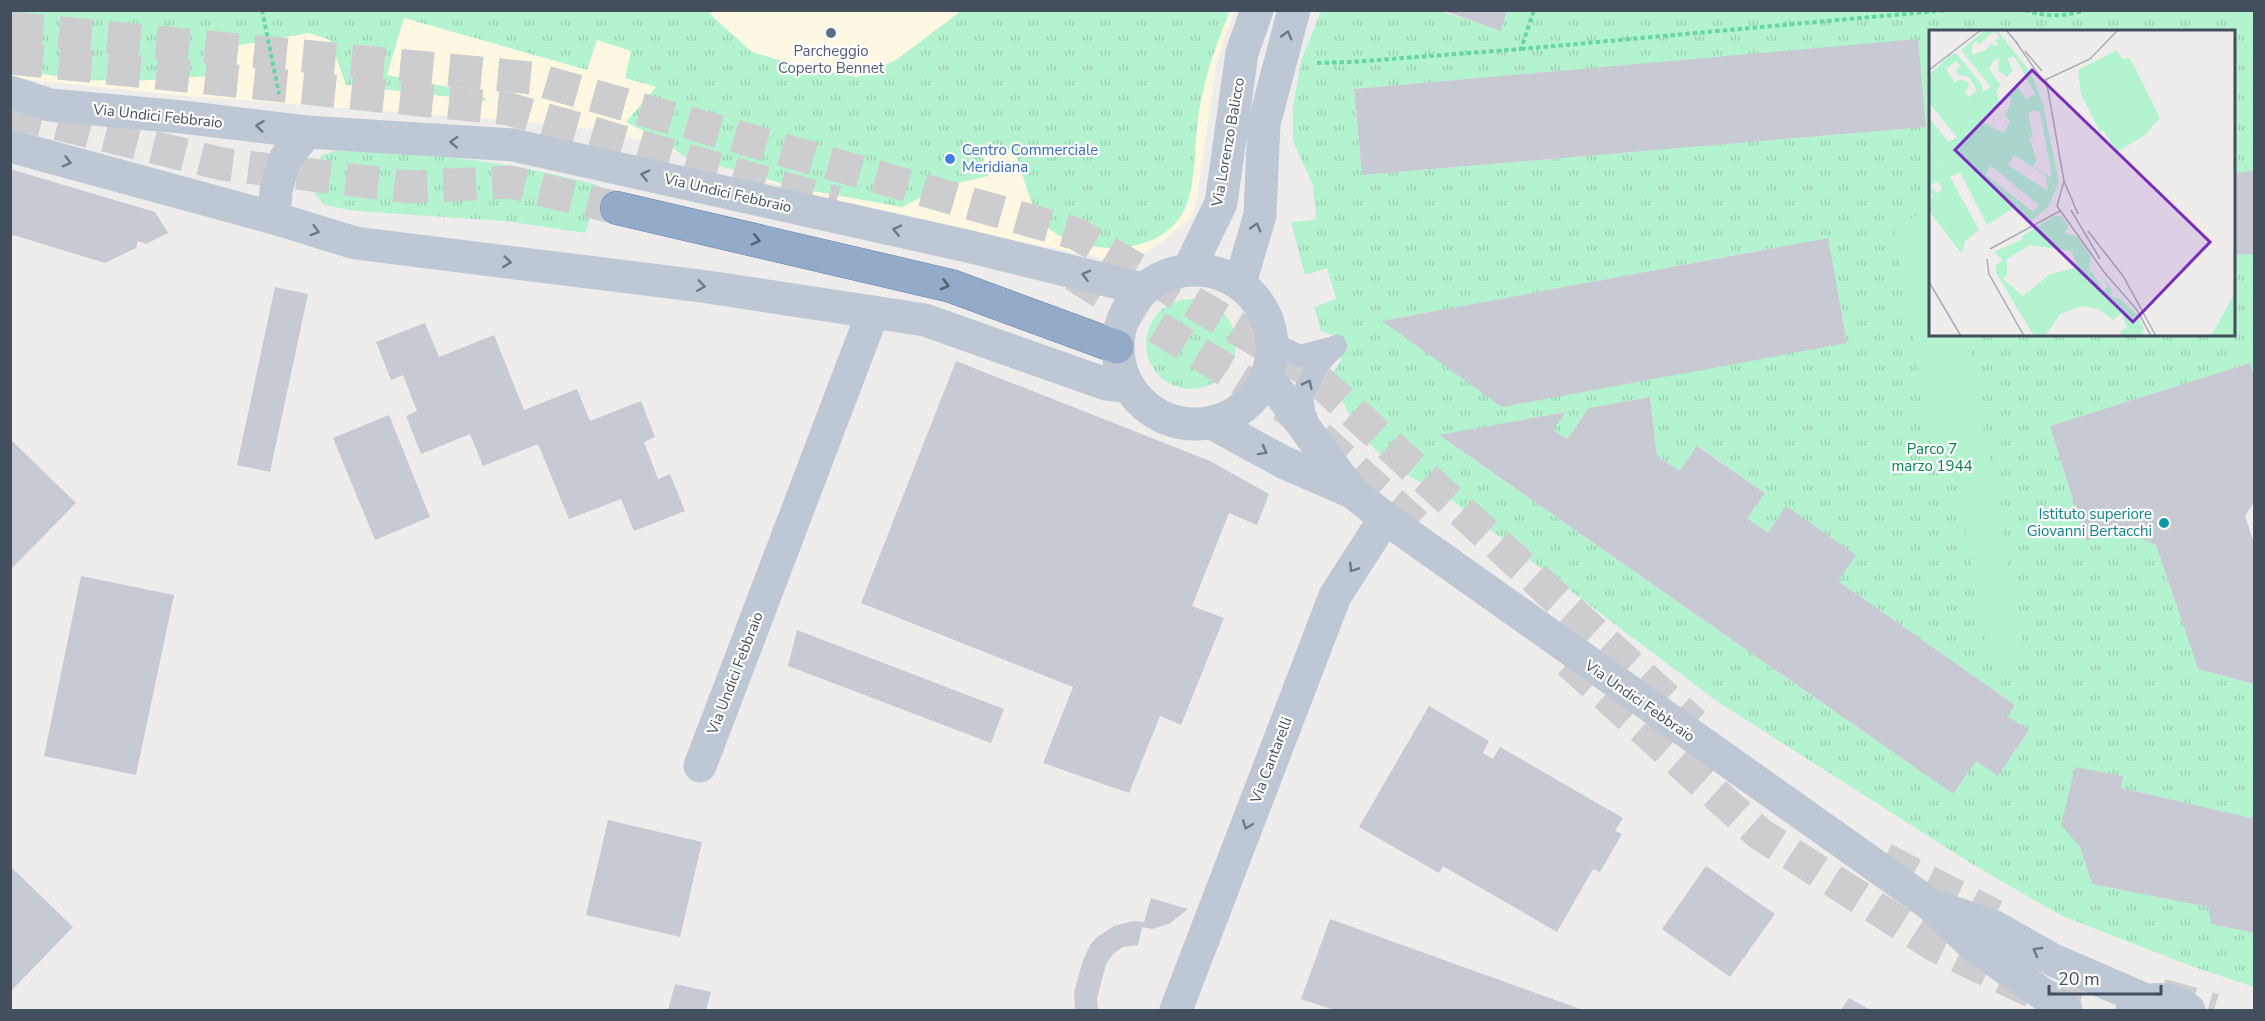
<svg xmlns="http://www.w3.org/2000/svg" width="2265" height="1021" viewBox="0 0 2265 1021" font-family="'Nunito Sans',sans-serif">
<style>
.commercial{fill:#fef7e1}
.grass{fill:url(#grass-tufts);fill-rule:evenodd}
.pitch{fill:#b4f3cf}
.building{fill:#c7cad3}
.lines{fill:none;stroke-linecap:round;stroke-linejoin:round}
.trunk-tunnel{stroke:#cdcdcf;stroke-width:33;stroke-dasharray:33 16;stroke-linecap:butt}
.trunk-casing{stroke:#6986ad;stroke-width:34}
.path{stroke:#68d5a4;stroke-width:4;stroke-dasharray:4.5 3;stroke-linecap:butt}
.service{stroke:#bdc8d4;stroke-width:22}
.minor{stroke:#bdc8d4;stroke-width:33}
.tertiary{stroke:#bdc8d4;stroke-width:33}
.trunk{stroke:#93aac8;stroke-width:33}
.oneway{stroke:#6e7986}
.oneway2{stroke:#536172}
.service-dot{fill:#5c6f8a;stroke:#fff;stroke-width:2}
.shop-dot{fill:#3f7fe0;stroke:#fff;stroke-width:2}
.culture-dot{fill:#0f9aa8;stroke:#fff;stroke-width:2}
.labels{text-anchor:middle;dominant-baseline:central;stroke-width:4.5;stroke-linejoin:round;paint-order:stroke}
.service-label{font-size:15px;fill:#4e5e75;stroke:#fff}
.street-label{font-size:15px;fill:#434f5c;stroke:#fff}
.shop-label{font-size:15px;fill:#366cbe;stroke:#fff;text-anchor:start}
.park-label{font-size:15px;fill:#0c844e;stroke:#fff}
.culture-label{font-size:15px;fill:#0d838f;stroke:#fff;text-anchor:end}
.inset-road{fill:none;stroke:#aaadb2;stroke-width:1.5}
.view{fill:#7b2cbf;fill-opacity:0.15;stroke:#7b2cbf;stroke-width:3}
.inset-edge{fill:none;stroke:#434f5c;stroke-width:3}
</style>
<defs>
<pattern id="grass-tufts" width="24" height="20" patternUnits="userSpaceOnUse" patternTransform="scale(1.5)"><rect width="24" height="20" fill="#b4f3cf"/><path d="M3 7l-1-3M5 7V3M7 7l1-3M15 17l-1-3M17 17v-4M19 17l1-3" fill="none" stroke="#9cd2b4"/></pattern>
</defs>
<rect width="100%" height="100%" fill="#efecec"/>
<path class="commercial" d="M11,11H1234L1216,65L1199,186L1193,216L1163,241L1134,259L1102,258L841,205L610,131L530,122L186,96L11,78Z"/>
<g class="grass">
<path d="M1507,10L2254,11V376L2250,363L2050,426L2086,540L2120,530L2156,545L2198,669L2254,684V814L2251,818L2115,787L2092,884L2208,907L2212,924L2254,933V987L2191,966L2060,915L1972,864L1715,700L1450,499C1412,478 1373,458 1351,418C1343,404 1338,389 1332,375L1341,360L1333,335L1321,331L1314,307L1336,299L1327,268L1305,275L1291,222L1316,220L1313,185L1293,141V108L1301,61L1321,11H1440L1500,30ZM1930,32H2234V334H1930ZM1918,40L1925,127L1362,175L1354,89ZM1827,238L1847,343L1383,321ZM1650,397L1657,456L1680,471L1698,446L1765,493L1747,518L1768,533L1786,507L1838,581L2015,705L2007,716L2029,731L1998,775L1976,761L1953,794L1440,436L1565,412L1553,430L1567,439L1589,408Z"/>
<path d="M10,11H713L710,14L752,52L810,69L857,77L896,60L961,11H1230C1217,42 1206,73 1200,106C1194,136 1197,167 1189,197C1179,238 1135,252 1098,247C1030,237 1034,204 1014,149L983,157L988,176L941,187L902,207L802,189L683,156L665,142L626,122L656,87L625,78L631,51L597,40L587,70L404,18L387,75L479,93L487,101L346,85L330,40L309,33L223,48L226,75L133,81L82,80L15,70L11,68Z"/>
<path d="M335,151C419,151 515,162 597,185L586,233L504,221L356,211L324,205L312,190L311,172L322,155Z"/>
<circle cx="1191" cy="344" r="45"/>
</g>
<path class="pitch" d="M1930,214V334L1967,335L2024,653L1988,659L1950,445L1933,447L1892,221Z"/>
<g class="building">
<path d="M1442,10H1507L1501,31Z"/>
<path d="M1918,39L1926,127L1362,175L1354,89Z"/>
<path d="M10,169L155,212L168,233L146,244L138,241L136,248L105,263L10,234Z"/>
<path d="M2254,171V254L2234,255V173Z"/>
<path d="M1828,238L1847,343L1502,407L1382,321Z"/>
<path d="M275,287L308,294L270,472L237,465Z"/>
<path d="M425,323L439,357L494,335L524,410L577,389L590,421L641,401L655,437L644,442L658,479L670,474L685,511L634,531L621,499L569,519L538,444L483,466L470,434L421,454L406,416L417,411L403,375L391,380L376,342Z"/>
<path d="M956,361L1210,461L1269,494L1257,525L1229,513L1192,606L1224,618L1181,725L1160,716L1129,793L1043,763L1073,687L861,603Z"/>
<path d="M2250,363L2254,376V502L2245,516L2254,543V684L2198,669L2156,545L2120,530L2086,541L2050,426Z"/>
<path d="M1650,397L1657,456L1680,471L1697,446L1765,493L1747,518L1768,533L1786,506L1856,555L1838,581L2015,705L2007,716L2029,730L1998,776L1976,761L1953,794L1439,435L1566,412L1553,430L1567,439L1589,408Z"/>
<path d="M389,415L430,517L375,540L333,438Z"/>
<path d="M10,439L76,503L10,570Z"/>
<path d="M81,576L174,595L136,775L44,756Z"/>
<path d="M797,630L1004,709L991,743L788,666Z"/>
<path d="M1429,706L1489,741L1483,753L1493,759L1500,747L1623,818L1615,831L1622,834L1600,872L1593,869L1557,932L1443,866L1439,873L1359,827Z"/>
<path d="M2075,767L2123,776L2121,788L2251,818L2254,814V933L2211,924L2208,907L2092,884L2080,847L2061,825Z"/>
<path d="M608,820L702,842L680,937L586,915Z"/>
<path d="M10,866L73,927L10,992Z"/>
<path d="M1706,866L1775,914L1730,977L1662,929Z"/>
<path d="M1151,898L1188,909L1169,924L1152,929L1142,927L1138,945L1123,947L1113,954L1106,964L1097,998L1098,1010H1075L1074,993L1082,963L1090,945L1097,937L1114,926L1133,921L1144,922Z"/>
<path d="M1330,919L1583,1010H1334L1301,999Z"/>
<path d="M675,984L711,992L706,1010H668Z"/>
<path d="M1849,998L1870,1010H1841Z"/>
</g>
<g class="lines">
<g class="trunk-tunnel">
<path d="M10,28L532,78L1077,234L1306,369L1694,724"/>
<path d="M10,58L509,109L836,203"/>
<path d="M10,112L222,164L409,187L510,182L617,208"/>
<path d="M1074,275L1288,409L1423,531"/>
<path d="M1569,662L1760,834L1934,945L2033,992L2090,1010"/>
<path d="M1884,859L1995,916"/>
<path d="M2161,995L2214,1010"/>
</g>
<g class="trunk-casing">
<path id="trunk" d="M617,208L951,286L1117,347"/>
</g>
<g class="path">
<path d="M262,10L279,94"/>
<path d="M2025,10C2046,17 2064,17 2085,10"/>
<path d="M1521,49L1948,10"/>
<path d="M1317,63L1352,62L1521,49L1534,10"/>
</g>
<g class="service">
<path d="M1272,343L1300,356L1335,347"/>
<path d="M1306,426L1302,396L1318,364L1336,346"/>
</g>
<g class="minor">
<path d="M700,766L873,312"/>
<path d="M1176,1010L1335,596L1385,518"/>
</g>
<g class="tertiary">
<path d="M10,92L50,105L182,117L307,132L513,145L967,246L1143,289"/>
<path d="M10,146L274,218L355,243L701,286L925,320L1106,384L1128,387"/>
<path d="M274,218L276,190L285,159L307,132"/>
<path d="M1189,269L1221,203L1242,53L1257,10"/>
<circle cx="1195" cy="347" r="77"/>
<path d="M1240,283L1260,215L1264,124L1294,10"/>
<path d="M1267,376L1351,491"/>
<path d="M1212,423L1283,462L1352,492L1385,518L1931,905L1975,947L2066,1010"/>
<path d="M1941,908L1995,927L2053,960L2148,1001"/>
<path d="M2132,1010C2148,995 2173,997 2189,1010"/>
</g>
<use href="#trunk" class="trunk"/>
</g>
<defs><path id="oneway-chevron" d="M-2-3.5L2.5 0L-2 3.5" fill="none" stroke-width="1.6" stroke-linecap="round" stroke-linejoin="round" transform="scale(1.5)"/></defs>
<g class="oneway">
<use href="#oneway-chevron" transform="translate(1287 35) rotate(-74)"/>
<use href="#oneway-chevron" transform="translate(260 126) rotate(-173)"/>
<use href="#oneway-chevron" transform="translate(454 142) rotate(-176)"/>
<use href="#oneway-chevron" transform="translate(67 162) rotate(15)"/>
<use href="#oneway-chevron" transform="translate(645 175) rotate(-167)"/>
<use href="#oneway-chevron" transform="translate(1256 227) rotate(-74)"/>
<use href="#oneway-chevron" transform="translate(897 230) rotate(-167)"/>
<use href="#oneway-chevron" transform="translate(315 231) rotate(17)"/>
<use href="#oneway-chevron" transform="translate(507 262) rotate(7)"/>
<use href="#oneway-chevron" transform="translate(1086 275) rotate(-166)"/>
<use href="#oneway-chevron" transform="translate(701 286) rotate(8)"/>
<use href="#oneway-chevron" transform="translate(1308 384) rotate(-64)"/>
<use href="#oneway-chevron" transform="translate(1263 451) rotate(29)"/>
<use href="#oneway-chevron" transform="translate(1353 568) rotate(123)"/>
<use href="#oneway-chevron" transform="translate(1247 825) rotate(111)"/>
<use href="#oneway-chevron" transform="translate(2037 951) rotate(-150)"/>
</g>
<g class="oneway2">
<use href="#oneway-chevron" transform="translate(756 240) rotate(13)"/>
<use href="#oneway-chevron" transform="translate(945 285) rotate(15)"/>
</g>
<circle class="service-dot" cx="831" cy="33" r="6"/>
<circle class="shop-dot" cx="950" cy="159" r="6"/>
<circle class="culture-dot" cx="2164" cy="523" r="6"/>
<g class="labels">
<g class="service-label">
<text x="831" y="51">Parcheggio<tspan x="831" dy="17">Coperto Bennet</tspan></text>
</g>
<g class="street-label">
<text transform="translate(158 116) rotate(6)">Via Undici Febbraio</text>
<text transform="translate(1228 142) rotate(-80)">Via Lorenzo Balicco</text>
<text transform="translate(728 193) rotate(13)">Via Undici Febbraio</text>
<text transform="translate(735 673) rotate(-69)">Via Undici Febbraio</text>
<text transform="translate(1640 701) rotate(35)">Via Undici Febbraio</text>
<text transform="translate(1271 760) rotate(-69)">Via Cantarelli</text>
</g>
<g class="shop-label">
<text x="962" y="150">Centro Commerciale<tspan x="962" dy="17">Meridiana</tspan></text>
</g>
<g class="park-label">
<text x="1932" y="449">Parco 7<tspan x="1932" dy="17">marzo 1944</tspan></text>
</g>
<g class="culture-label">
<text x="2152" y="514">Istituto superiore<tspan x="2152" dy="17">Giovanni Bertacchi</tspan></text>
</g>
</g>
<g transform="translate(1929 30)">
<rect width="306" height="306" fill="#efecec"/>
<path d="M56,0H68L102,43L114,74L130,152L119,177L106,188L97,193L88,176L58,195L31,142L21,147L50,200L36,211L33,224L0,181V169L4,166L0,161L4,158L8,163L13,160L9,152L17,147L0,117V88L20,112L28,107L0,73V45L22,24H28L52,54L54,62L62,57L32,20ZM65,1L71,7L66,10L69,14L65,16L62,13L57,20L43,25V14L47,11L50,15ZM81,27H86L106,64L97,69L89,57L80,61L82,73L76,86L81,91L75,103L55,93L71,71L67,63L71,55L60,39L65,30L70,29L69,40L78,47L84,40L79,30ZM27,31L31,36L27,40L30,45L40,47L48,60L40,67L36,62L40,57L39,52L31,49L26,53L17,39ZM105,80L111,82L123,148L104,136L108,130L100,108L104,107L99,84ZM85,125L117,146L119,161L79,135ZM62,136L110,175L104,182L56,144ZM126,186H133L139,196L136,203L149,207L162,228L160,243L163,242L174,260L179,257L173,247L183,259L182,266L192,269L208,285L215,299L212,306H193L191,301L198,298L193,283L184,290L169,279L154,276L131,284L116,306H105L67,243V235L74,230L65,222L94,209L93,206ZM101,215L142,221L149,237L121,244L94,266L73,248L78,246V229ZM306,225V306H282L304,266Z" fill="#b4f3cf" fill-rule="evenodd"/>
<path d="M0,117L17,147L0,156Z" fill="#b4f3cf"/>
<path d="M188,20L193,29L201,28L231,88L215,106L187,122L175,101L171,102L152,64L149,40ZM25,73L40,92L31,99L16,80ZM94,87L98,89L72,131L67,128Z" fill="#b4f3cf"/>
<path class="inset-road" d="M77,0L89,14M87,12L114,51L161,29L189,0M96,21L113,41M0,40L52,0M117,49L135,151L149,184M128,176L175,242L208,280L222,306M128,176L135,151M142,180L171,229M159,201L194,246L227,306M61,219L131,181M58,229L60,244L95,306M0,252L32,306"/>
<path class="view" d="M103,40L281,212L204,292L26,120Z"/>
<rect width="306" height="306" class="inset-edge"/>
</g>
<rect width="2265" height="1021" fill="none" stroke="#434f5c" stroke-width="24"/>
<path d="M2049 985v9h112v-9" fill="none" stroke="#434f5c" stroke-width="3"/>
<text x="2058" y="985" font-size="18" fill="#434f5c" stroke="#ffffff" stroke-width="4.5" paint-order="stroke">20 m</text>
</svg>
